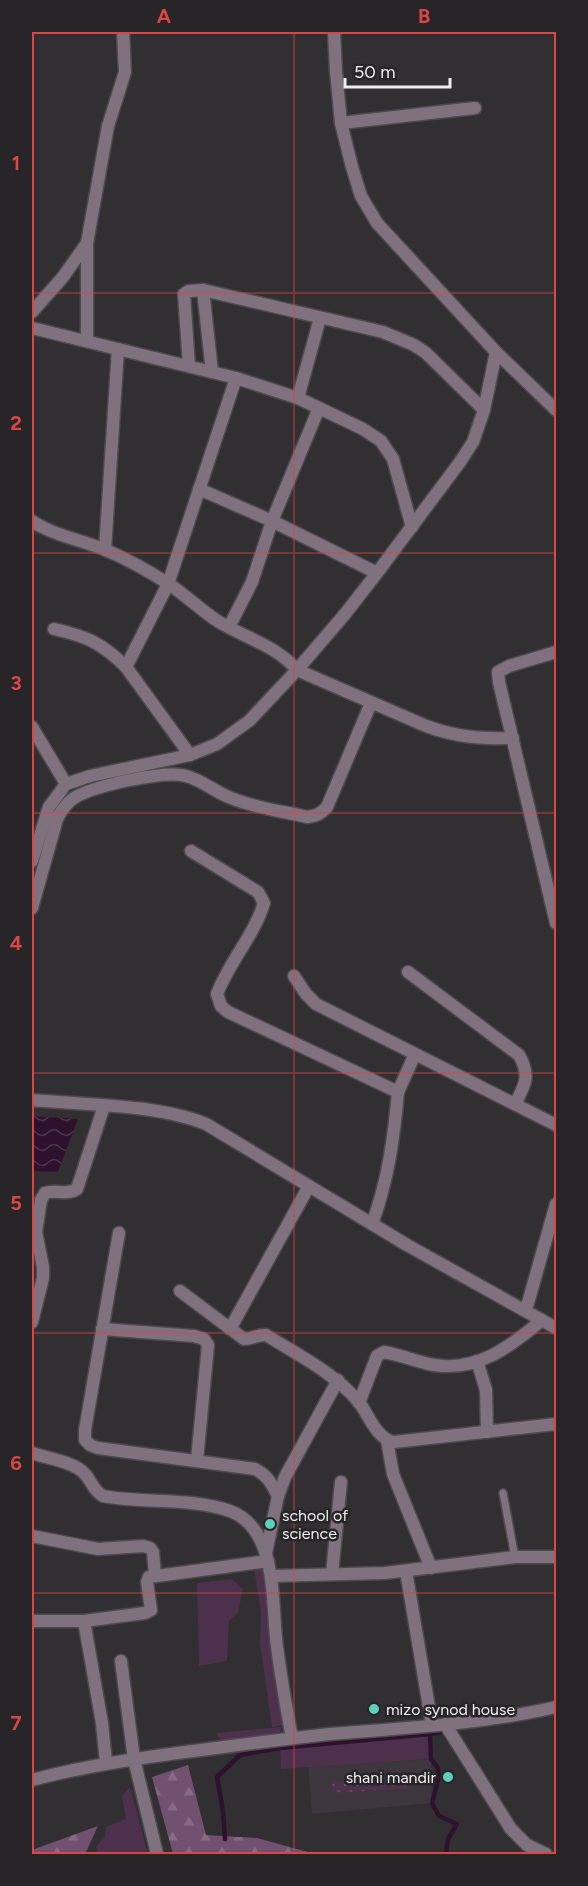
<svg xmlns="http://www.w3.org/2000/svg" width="588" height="1886" viewBox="0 0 588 1886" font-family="Figtree,sans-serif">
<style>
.built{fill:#3d363d}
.green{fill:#4d304c}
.forest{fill:url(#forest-firs)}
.garden{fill:url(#garden-dots)}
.water{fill:url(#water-waves)}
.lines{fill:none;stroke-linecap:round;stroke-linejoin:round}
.stream{stroke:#2e122d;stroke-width:4.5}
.service-casing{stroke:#4c4a4c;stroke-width:10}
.minor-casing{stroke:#4c4a4c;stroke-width:15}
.tertiary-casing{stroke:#4c4a4c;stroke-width:15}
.service{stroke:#80717f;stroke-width:7}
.minor{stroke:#80717f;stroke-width:12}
.tertiary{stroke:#80717f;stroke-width:12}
.grid{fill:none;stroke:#da4646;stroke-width:1.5;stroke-opacity:0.55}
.poi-dot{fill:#5eceb7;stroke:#272527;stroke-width:2}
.labels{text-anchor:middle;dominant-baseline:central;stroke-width:5;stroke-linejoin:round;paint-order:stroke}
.poi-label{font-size:16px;fill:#efeeef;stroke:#272527;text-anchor:start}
.neatline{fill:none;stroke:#da4646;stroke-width:2}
.grid-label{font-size:20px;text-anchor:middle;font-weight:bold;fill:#da4646}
</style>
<defs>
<pattern id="forest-firs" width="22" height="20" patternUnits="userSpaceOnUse" patternTransform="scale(1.5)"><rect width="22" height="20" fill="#71516f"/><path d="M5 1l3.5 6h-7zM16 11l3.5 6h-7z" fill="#866a84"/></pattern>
<pattern id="garden-dots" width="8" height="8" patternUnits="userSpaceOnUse" patternTransform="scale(1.5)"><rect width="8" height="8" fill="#4d304c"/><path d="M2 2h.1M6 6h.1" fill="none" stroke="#674e66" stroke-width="1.8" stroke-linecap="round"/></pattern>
<pattern id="water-waves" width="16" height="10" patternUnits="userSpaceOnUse" patternTransform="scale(1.5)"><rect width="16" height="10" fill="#2e122d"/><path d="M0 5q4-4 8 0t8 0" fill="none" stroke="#4d354c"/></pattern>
</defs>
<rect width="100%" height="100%" fill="#312f31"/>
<path class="built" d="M431,1759L432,1803L312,1814L308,1767Z"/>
<g class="green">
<path d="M253,1561H262L284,1725L272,1727L260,1643L261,1613Z"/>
<path d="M232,1579L243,1589L238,1613L229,1621L227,1661L199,1666L197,1583Z"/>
<path d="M282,1727L277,1738L222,1743L216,1733Z"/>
<path d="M430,1734L431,1759L281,1769L280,1748Z"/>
<path d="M130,1787L148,1854H98L96,1847L105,1837L106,1827L126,1819L122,1796Z"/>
</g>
<g class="forest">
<path d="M188,1765L206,1835L257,1838L315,1854H173L152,1777Z"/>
<path d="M98,1826L85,1854H32V1850Z"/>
</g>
<path class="garden" d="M411,1777V1788L333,1793L332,1782Z"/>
<path class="water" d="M32,1116L78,1119L58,1172L32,1171Z"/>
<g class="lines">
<g class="stream">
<path d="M444,1732L430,1734L431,1759L438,1768V1780L432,1803L439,1816L457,1824L448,1839L446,1854"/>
<path d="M225,1839L223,1811L217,1777L240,1755L280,1748L430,1734"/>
</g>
<g class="service-casing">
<path id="service" d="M503,1493L515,1557"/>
</g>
<g class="minor-casing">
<g id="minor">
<path d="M341,123L475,108"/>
<path d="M87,243V341"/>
<path d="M203,290L212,372"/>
<path d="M32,312L63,277L87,243L108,126L125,72L123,32"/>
<path d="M32,328L236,378L298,398L363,429L381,441L393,459L412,527"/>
<path d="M189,366L184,294L189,291L203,290L383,332L414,345L426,353L484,410"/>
<path d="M298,398L320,318"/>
<path d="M199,489L272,521L377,573"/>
<path d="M32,521C54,536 83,540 108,551C129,560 150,572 169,584C185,595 200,609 216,620C244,638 276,645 297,670L426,726C456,737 480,739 513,738"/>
<path d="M105,550L118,349"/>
<path d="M229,627L252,582L272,521L319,408"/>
<path d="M54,629C86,636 102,643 126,667L190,755"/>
<path d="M556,652L509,666L498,672L499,682L556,923"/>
<path d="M126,667L168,584L236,378"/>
<path d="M32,727L66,784"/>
<path d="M191,851L258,892L264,903C254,936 229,962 217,994L221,1006L228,1012L398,1092C394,1137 388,1181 372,1224"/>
<path d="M32,908L57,819C61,811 66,803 74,798C93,786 164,770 186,776C202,780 215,792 231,798C255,808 282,811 307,817C316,816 321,814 327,807L371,703"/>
<path d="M408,972L519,1055C531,1076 525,1085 515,1104"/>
<path d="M294,976L306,994L316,1004L556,1125"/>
<path d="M398,1092L415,1054"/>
<path d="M32,1100C86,1105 156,1104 206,1124L407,1245L556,1328"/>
<path d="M119,1233L85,1430V1440L90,1445L98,1448L255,1469C268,1476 272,1484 278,1496"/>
<path d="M180,1291L244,1339C253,1339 258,1334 266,1335C298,1355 333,1372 358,1401C369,1414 375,1438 394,1442L556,1424"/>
<path d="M526,1310L556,1204"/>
<path d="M32,1322L43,1278V1267L36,1232L41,1200L45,1193C56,1189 67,1196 77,1189L104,1106"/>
<path d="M102,1329L194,1336L204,1339L208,1345L197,1460"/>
<path d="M230,1329L309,1186"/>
<path d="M477,1361L486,1390L487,1432"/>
<path d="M359,1403L377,1356L384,1352C401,1355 417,1362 434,1365C478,1372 511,1346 542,1320"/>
<path d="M387,1440L393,1474L431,1568"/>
<path d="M32,1453C46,1458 75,1462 85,1474C92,1482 93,1490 103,1496C144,1504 190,1497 230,1511C279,1529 271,1605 277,1647C281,1677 286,1707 292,1738"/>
<path d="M32,1536L98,1549L143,1546L150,1548L153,1552L155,1575"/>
<path d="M266,1553L278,1496L285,1477L338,1380"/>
<path d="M406,1571L432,1725"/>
<path d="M332,1574L341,1482"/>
<path d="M271,1576L385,1573L515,1557H556"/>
<path d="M32,1621H84L145,1613L151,1610L147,1582L149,1577L268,1561"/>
<path d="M84,1621L102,1723L106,1763"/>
<path d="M121,1661L134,1759L157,1854"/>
<path d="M445,1724L511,1829L527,1845L546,1854"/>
</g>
</g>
<g class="tertiary-casing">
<g id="tertiary">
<path d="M334,32L336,71L341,123L352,167L361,196L377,223L496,352L556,410"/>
<path d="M32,861L49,807L66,784L90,776L190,755L217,744L249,721L297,670L345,614L377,573L460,462L473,442L484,410L496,352"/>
<path d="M32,1780C92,1764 154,1756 216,1748C254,1743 292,1738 330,1734C405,1728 483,1724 556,1707"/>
</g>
</g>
<use href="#service" class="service"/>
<use href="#minor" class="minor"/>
<use href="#tertiary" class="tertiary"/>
</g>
<path class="grid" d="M294,32V1854M32,293H556M32,553H556M32,813H556M32,1073H556M32,1333H556M32,1593H556"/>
<g class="poi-dot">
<circle cx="270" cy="1524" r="6"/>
<circle cx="374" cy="1709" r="6"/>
<circle cx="448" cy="1777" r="6"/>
</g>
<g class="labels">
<g class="poi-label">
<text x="282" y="1515">school of<tspan x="282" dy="18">science</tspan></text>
<text x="386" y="1709">mizo synod house</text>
<text x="436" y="1777" text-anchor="end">shani mandir</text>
</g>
</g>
<rect width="588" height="1886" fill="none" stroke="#272527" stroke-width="66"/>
<path d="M345 78v9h105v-9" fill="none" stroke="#efeeef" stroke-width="3"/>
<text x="354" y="78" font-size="18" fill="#efeeef" stroke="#272527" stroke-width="4.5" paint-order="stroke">50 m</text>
<rect x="33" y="33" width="522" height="1820" class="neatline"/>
<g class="grid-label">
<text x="164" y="23">A</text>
<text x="424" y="23">B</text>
<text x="16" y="170">1</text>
<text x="16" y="430">2</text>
<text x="16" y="690">3</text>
<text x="16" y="950">4</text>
<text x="16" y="1210">5</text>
<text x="16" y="1470">6</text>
<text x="16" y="1730">7</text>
</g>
</svg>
